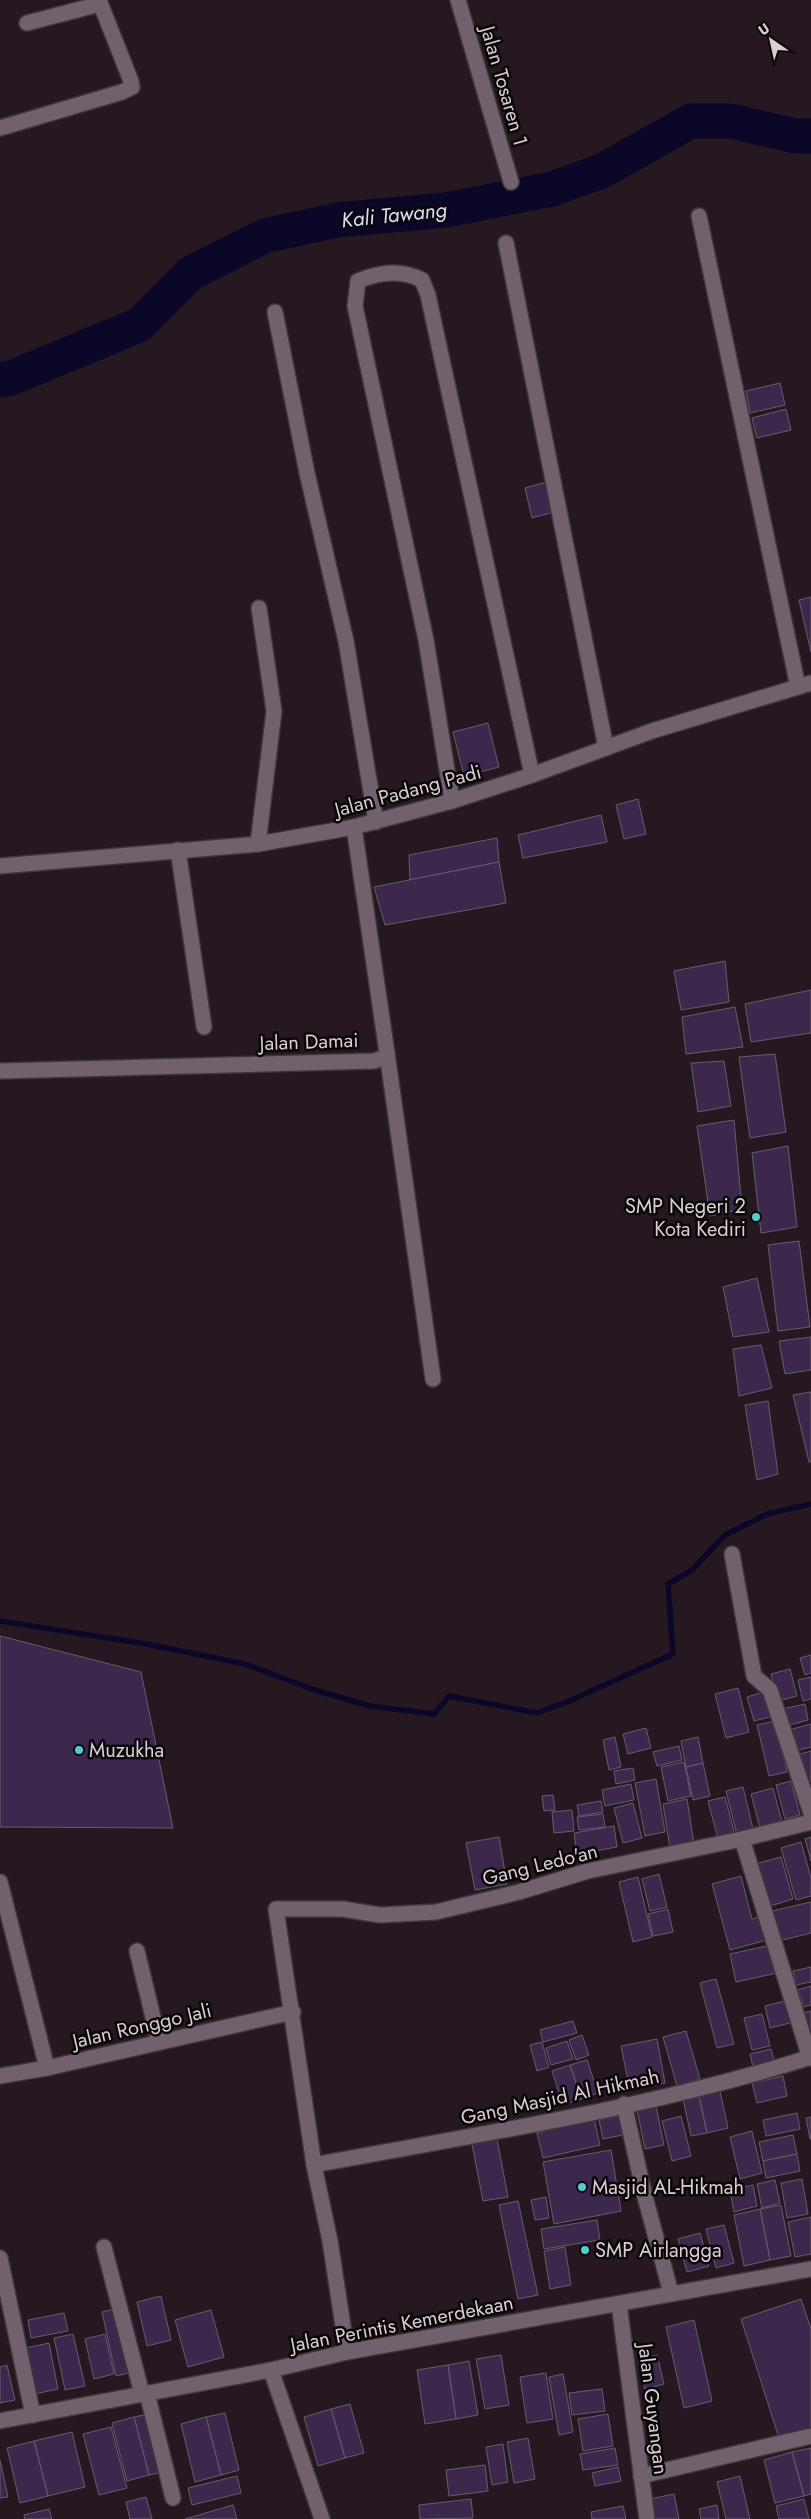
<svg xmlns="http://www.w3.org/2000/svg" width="811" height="2519" viewBox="0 0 811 2519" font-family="Jost,sans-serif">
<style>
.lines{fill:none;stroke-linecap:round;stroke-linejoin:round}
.stream{stroke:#0a0729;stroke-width:5.5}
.river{stroke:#0a0729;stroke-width:35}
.building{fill:#3d284d;stroke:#655d6c}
.minor-casing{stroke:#3e353b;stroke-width:18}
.secondary-casing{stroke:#3e353b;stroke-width:18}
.minor{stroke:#71616c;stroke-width:15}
.secondary{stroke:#71616c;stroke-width:15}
.poi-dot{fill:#52cdcc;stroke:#0a0609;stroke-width:2}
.labels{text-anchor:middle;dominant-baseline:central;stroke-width:5;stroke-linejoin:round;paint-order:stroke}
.street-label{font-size:20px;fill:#d8cfd5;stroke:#0a0609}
.poi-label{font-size:20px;fill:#d8cfd5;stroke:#0a0609;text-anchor:start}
.water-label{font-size:21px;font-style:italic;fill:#dbdefb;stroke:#0a0609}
</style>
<rect width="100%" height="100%" fill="#251821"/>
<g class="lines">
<path class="stream" d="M0,1621L146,1644L245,1664L315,1690L370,1706L434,1714L449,1696L537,1713L567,1702L673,1654L668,1584L692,1570L725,1535L767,1514L811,1504"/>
<path class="river" d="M0,380L11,378L139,325L191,273L264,236L337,220L446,210L552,189L602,171L691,121H731L795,136H811"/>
</g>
<g class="building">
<path d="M780,383L785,405L750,413L746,391Z"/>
<path d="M786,409L791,430L757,438L752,418Z"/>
<path d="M546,482L554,512L532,518L525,488Z"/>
<path d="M811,597V652L799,600Z"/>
<path d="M488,723L499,767L464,776L453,732Z"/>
<path d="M638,799L646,834L624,839L616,805Z"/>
<path d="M601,815L607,842L523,858L518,835Z"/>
<path d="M497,838L499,862L410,880L409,855Z"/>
<path d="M499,862L506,903L385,925L374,887Z"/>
<path d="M725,961L729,1002L681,1010L674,971Z"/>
<path d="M811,990V1033L751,1042L745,1004Z"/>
<path d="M735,1007L743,1047L686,1054L682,1017Z"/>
<path d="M775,1054L786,1132L750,1138L739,1057Z"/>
<path d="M724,1061L731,1106L698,1112L691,1063Z"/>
<path d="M734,1120L742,1209L710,1216L697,1126Z"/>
<path d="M788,1146L797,1227L761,1233L752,1153Z"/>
<path d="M799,1241L810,1327L778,1331L768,1245Z"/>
<path d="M757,1278L769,1332L733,1337L723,1287Z"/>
<path d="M811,1337V1370L785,1374L779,1341Z"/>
<path d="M761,1345L772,1388L739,1396L733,1349Z"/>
<path d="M811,1392V1462H809L793,1395Z"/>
<path d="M768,1401L778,1474L757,1480L745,1405Z"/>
<path d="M0,1636L141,1672L173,1828L0,1827Z"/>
<path d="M811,1655V1673L805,1675L800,1658Z"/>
<path d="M790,1669L797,1696L778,1701L771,1674Z"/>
<path d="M811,1677V1699L803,1701L798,1680Z"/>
<path d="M738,1688L749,1732L726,1738L715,1694Z"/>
<path d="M766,1691L773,1716L754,1721L747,1697Z"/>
<path d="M805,1704L808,1720L786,1726L782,1709Z"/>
<path d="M775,1721L787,1772L769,1776L757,1725Z"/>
<path d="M811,1724V1747L794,1751L789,1730Z"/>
<path d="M646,1728L651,1748L628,1754L623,1734Z"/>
<path d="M615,1737L621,1767L609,1770L603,1740Z"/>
<path d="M698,1737L703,1763L686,1767L681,1741Z"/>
<path d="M679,1746L682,1760L657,1766L653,1752Z"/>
<path d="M811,1751V1781L805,1783L797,1755Z"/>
<path d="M684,1762L691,1796L668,1801L661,1767Z"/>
<path d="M703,1763L710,1796L693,1800L686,1767Z"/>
<path d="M633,1768L635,1780L616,1784L614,1771Z"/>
<path d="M656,1779L665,1832L645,1836L635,1783Z"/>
<path d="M791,1781L800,1815L785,1819L776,1785Z"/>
<path d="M631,1784L634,1800L605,1806L602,1790Z"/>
<path d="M743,1787L753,1829L737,1834L726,1791Z"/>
<path d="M773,1788L783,1826L761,1832L751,1794Z"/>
<path d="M553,1795L555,1810L544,1811L542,1796Z"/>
<path d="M725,1797L735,1835L718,1839L708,1801Z"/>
<path d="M687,1799L694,1844L670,1848L663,1804Z"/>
<path d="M601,1801L603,1812L579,1816L577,1805Z"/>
<path d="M633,1803L642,1838L623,1843L614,1808Z"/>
<path d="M572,1810L574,1831L554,1833L552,1812Z"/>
<path d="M603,1814L605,1827L579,1830L577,1817Z"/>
<path d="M614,1826L617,1847L577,1854L574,1833Z"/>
<path d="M499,1837L507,1884L475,1890L466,1843Z"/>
<path d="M811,1837V1861L805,1839Z"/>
<path d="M801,1842L811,1878V1896L796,1900L781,1848Z"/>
<path d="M781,1857L793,1899L767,1907L755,1864Z"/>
<path d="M659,1874L667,1907L650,1911L642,1879Z"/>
<path d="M741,1876L752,1919L761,1916L767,1940L730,1950L712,1884Z"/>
<path d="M638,1877L652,1937L633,1942L619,1882Z"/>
<path d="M811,1902V1933L779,1941L772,1911Z"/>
<path d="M668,1909L673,1932L653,1936L648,1914Z"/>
<path d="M771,1945L777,1973L736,1982L730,1954Z"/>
<path d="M811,1967V1982L796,1985L793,1971Z"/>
<path d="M716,1979L734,2044L717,2048L700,1983Z"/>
<path d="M811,1986V2005L804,2007L798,1990Z"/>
<path d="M789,2000L794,2022L770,2028L765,2006Z"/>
<path d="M811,2011V2042L803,2013Z"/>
<path d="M762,2014L770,2046L752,2050L744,2018Z"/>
<path d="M573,2021L577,2033L543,2042L540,2030Z"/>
<path d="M686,2031L700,2079L677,2086L663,2037Z"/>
<path d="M582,2035L589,2055L576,2060L569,2040Z"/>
<path d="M657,2039L665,2083L630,2090L621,2046Z"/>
<path d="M567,2041L573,2059L551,2065L546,2048Z"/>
<path d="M542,2042L549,2067L537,2071L530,2045Z"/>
<path d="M771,2049L775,2063L753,2067L750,2054Z"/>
<path d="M587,2060L598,2093L581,2099L570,2065Z"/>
<path d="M570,2065L581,2099L563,2105L552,2071Z"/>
<path d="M783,2076L787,2096L757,2103L752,2083Z"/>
<path d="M720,2091L728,2128L707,2133L699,2096Z"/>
<path d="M699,2096L707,2133L691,2136L683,2099Z"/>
<path d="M655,2101L664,2145L645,2149L636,2105Z"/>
<path d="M797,2113L800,2129L766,2136L763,2120Z"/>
<path d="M624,2115L628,2134L603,2139L599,2120Z"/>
<path d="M681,2116L691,2156L672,2161L662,2121Z"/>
<path d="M811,2117V2139H810L806,2118Z"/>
<path d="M594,2119L600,2145L543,2158L537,2133Z"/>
<path d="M752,2131L762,2173L740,2179L730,2137Z"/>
<path d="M793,2135L797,2154L763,2161L759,2142Z"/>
<path d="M497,2139L508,2197L483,2201L472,2144Z"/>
<path d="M611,2150L621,2211L554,2224L543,2162Z"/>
<path d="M797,2154L800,2171L766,2178L763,2161Z"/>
<path d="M802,2179L808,2214L787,2218L781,2183Z"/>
<path d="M775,2180L780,2203L762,2208L757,2184Z"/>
<path d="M753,2185L757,2206L734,2212L730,2190Z"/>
<path d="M546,2197L549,2218L535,2220L531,2200Z"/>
<path d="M518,2201L538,2295L518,2299L499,2205Z"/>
<path d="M781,2205L791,2256L770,2260L760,2209Z"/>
<path d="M760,2209L770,2260L744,2266L734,2215Z"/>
<path d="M811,2217V2254L795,2257L788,2222Z"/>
<path d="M597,2220L600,2240L544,2249L541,2229Z"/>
<path d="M724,2225L734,2263L716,2268L706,2229Z"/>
<path d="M700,2233L709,2266L687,2272L678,2239Z"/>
<path d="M565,2247L571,2285L550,2289L544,2251Z"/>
<path d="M161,2296L171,2340L147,2346L137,2302Z"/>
<path d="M801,2299L811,2329V2428L779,2438L741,2319Z"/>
<path d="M118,2308L132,2372L116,2376L102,2312Z"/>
<path d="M211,2310L224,2357L188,2367L175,2320Z"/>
<path d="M64,2313L68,2331L31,2338L28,2320Z"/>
<path d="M694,2320L712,2401L684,2408L666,2327Z"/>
<path d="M73,2334L85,2386L65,2390L54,2338Z"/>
<path d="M105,2334L114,2374L94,2379L85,2339Z"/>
<path d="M49,2343L58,2389L35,2394L26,2348Z"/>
<path d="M501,2355L509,2405L485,2409L476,2359Z"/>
<path d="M657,2355L664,2384L645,2389L638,2360Z"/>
<path d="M469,2361L478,2415L456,2419L448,2365Z"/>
<path d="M7,2365L15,2400L0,2403V2367Z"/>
<path d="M448,2365L456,2419L425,2424L417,2370Z"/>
<path d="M546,2373L553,2419L527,2423L520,2377Z"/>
<path d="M563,2374L573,2432L559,2435L549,2377Z"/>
<path d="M602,2389L605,2411L572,2415L569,2393Z"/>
<path d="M350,2404L364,2453L345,2458L331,2409Z"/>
<path d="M331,2409L345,2458L318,2466L304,2417Z"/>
<path d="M225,2413L239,2470L221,2475L206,2417Z"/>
<path d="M149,2414L163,2472L149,2475L134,2417Z"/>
<path d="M608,2414L613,2446L583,2451L578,2419Z"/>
<path d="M134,2417L149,2475L127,2481L112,2423Z"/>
<path d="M206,2417L221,2475L195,2482L181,2424Z"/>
<path d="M111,2427L127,2488L99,2495L83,2434Z"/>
<path d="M72,2432L85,2487L48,2496L34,2441Z"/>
<path d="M528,2438L535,2479L514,2483L507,2442Z"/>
<path d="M34,2441L48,2496L20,2503L7,2448Z"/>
<path d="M503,2444L508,2482L492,2485L486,2447Z"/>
<path d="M615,2448L618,2465L583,2470L580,2454Z"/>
<path d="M811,2448V2494L804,2496L792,2452Z"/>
<path d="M792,2452L804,2496L775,2503L764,2460Z"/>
<path d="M0,2460L8,2497L0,2498Z"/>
<path d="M485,2465L488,2491L449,2496L446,2470Z"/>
<path d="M618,2467L621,2481L595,2486L592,2473Z"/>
<path d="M237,2476L241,2493L192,2505L188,2488Z"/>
<path d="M740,2476L750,2519H726L717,2482Z"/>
<path d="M674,2494L679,2519H654L650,2499Z"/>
<path d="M146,2497L152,2519H130L126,2502Z"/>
<path d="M471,2499L473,2518L420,2519L419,2505Z"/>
<path d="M804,2499L809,2519H779L776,2506Z"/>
<path d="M233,2505L237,2519H185Z"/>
<path d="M717,2505L719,2519H701L699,2509Z"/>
<path d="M623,2506L626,2519H592L591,2512Z"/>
<path d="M49,2509L52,2519H25L24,2515Z"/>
</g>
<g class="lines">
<g class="minor-casing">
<g id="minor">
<path d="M458,0L511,182"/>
<path d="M27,23L100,4"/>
<path d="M0,128L122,92L132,87L131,81L99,0"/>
<path d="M699,216L798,687"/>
<path d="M506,243L606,748"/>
<path d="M275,312L307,473L346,641L376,822"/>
<path d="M452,801L426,640L355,306L358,281C379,272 401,269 422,280L428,295L532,775"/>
<path d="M258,844L274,711L259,608"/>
<path d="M178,850L204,1027"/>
<path d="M387,1053L433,1379"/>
<path d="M0,1071L374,1061L385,1057L387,1053L354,827"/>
<path d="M732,1554L754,1676L770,1690L811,1813"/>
<path d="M742,1839L810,2058"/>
<path d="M0,1882L47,2068"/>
<path d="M137,1951L159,2042"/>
<path d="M0,2076L47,2068L293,2012"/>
<path d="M624,2104L645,2197L671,2293"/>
<path d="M314,2165C479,2134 651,2108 811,2057"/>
<path d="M104,2247L142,2394"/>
<path d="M0,2258L33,2415"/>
<path d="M619,2304L647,2519"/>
<path d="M347,2352L330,2241L314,2165L276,1909H343L380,1915L436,1912L519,1892L588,1871L742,1839L811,1822"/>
<path d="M271,2370L322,2519"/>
<path d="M147,2393L173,2498"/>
<path d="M641,2476L811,2436"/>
</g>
</g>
<g class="secondary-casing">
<g id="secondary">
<path d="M0,866L258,844L354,827L452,801L532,775L652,731L811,683"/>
<path d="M0,2421L271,2370L347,2352L811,2269"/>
</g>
</g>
<use href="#minor" class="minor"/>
<use href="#secondary" class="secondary"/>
</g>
<g class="poi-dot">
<circle cx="756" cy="1217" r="5"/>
<circle cx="79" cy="1750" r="5"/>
<circle cx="582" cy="2187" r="5"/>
<circle cx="585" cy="2250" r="5"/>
</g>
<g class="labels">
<g class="street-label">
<text transform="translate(504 86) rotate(74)">Jalan Tosaren 1</text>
<text transform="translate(408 791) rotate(-15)">Jalan Padang Padi</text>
<text transform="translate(309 1042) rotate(-2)">Jalan Damai</text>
<text transform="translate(540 1865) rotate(-14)">Gang Ledo'an</text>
<text transform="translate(142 2026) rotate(-13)">Jalan Ronggo Jali</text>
<text transform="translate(560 2097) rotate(-12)">Gang Masjid Al Hikmah</text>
<text transform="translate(402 2324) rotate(-11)">Jalan Perintis Kemerdekaan</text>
<text transform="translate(653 2409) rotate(83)">Jalan Guyangan</text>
</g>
<g class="poi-label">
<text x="746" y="1206" text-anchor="end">SMP Negeri 2<tspan x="746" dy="23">Kota Kediri</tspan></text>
<text x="89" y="1750">Muzukha</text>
<text x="592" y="2187">Masjid AL-Hikmah</text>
<text x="595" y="2250">SMP Airlangga</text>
</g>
<g class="water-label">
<text transform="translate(394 215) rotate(-6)">Kali Tawang</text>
</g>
</g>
<g transform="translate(771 40) rotate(326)" stroke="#0a0609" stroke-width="4" paint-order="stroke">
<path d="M0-4L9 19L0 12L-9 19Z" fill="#d8cfd5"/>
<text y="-8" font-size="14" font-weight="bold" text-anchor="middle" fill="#d8cfd5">U</text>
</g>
</svg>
